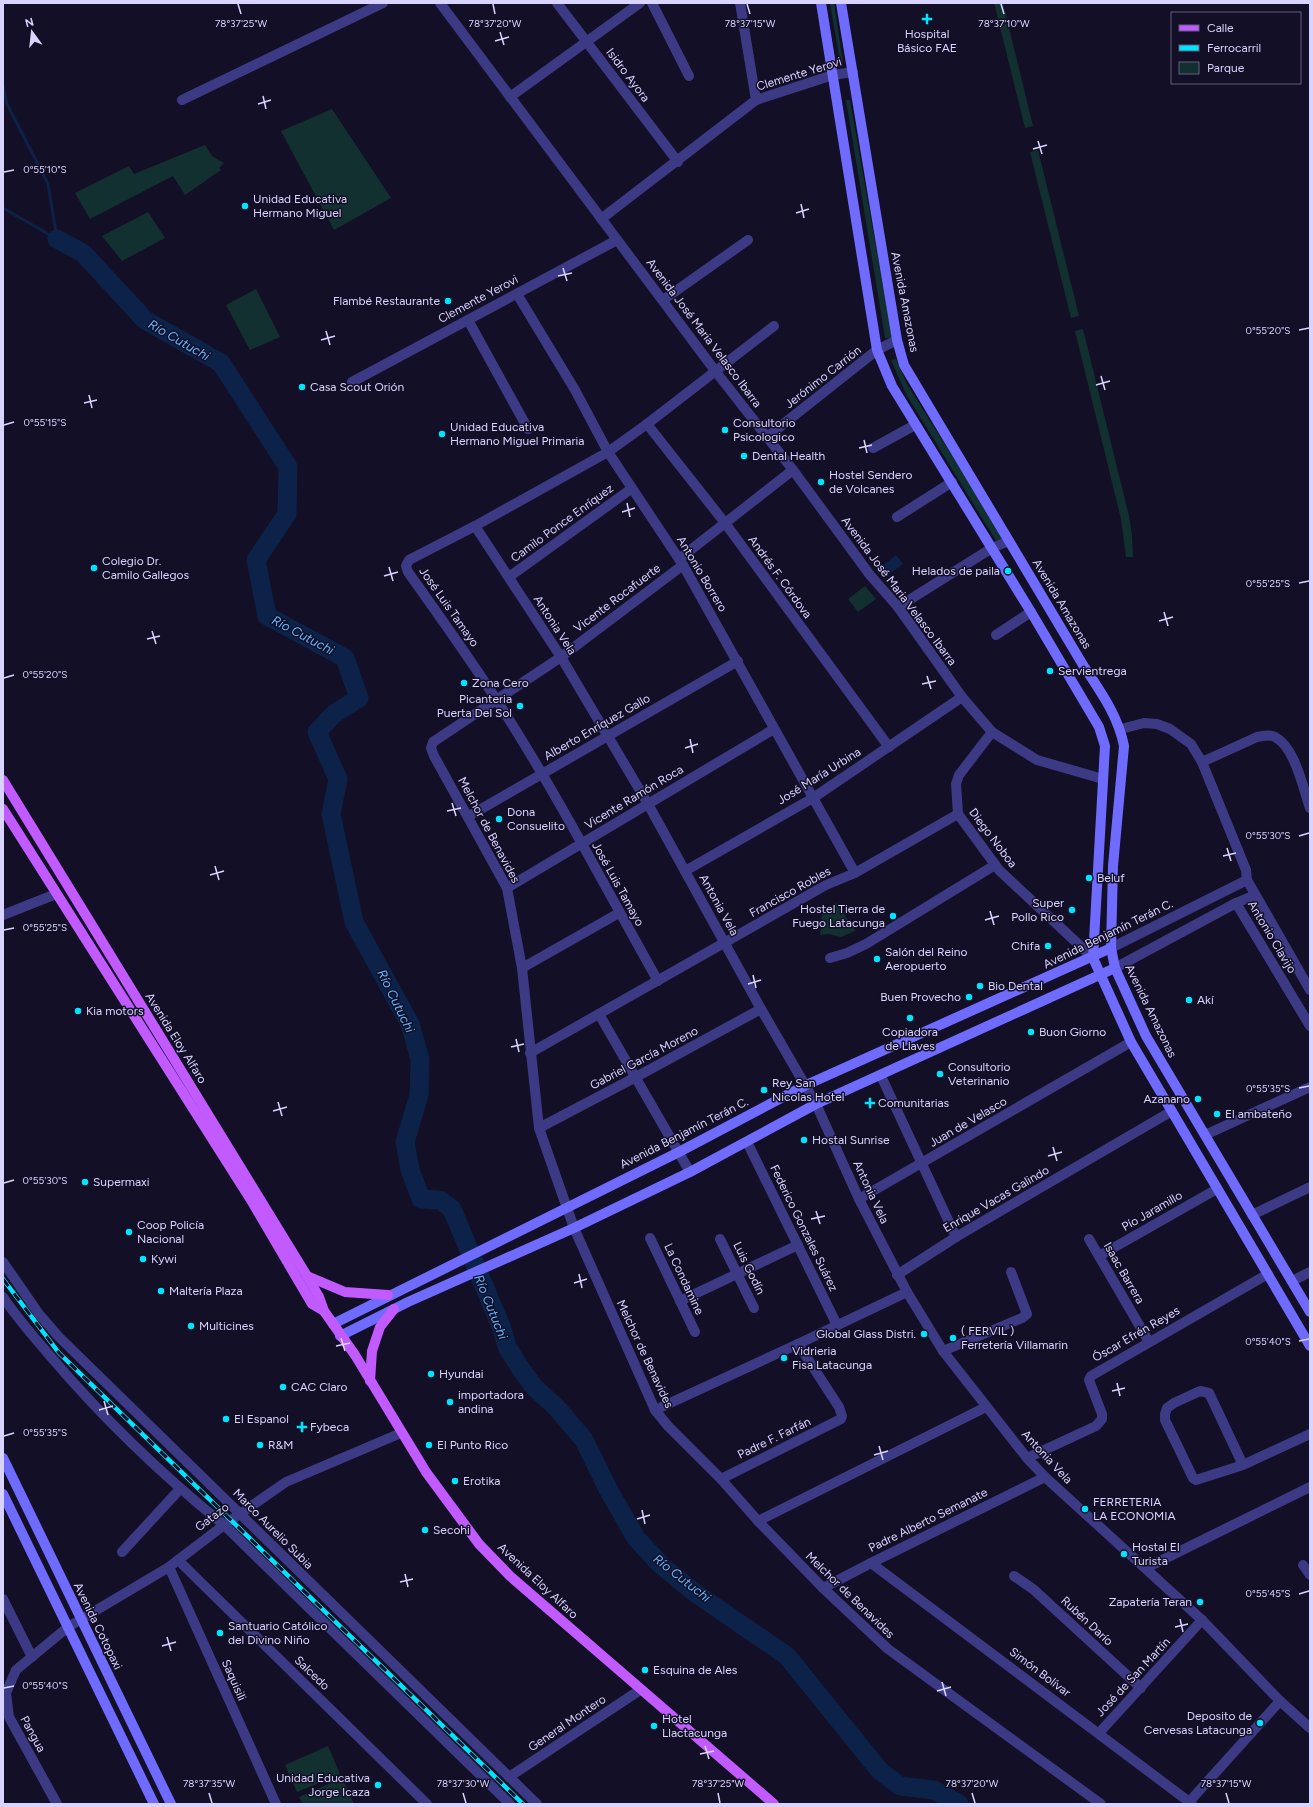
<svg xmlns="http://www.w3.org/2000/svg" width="1313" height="1807" viewBox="0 0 1313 1807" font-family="Figtree,sans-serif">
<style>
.green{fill:#12302f}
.water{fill:#0c2248}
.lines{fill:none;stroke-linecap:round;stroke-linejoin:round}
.stream{stroke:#0c2248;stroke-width:3}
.river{stroke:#0c2248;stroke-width:19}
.minor{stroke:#3d3a85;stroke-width:10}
.tertiary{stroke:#3d3a85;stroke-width:10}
.secondary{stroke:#6f6bff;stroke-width:10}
.primary{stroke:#c25bff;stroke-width:10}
.rail-casing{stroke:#00e5ff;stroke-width:4.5}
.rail{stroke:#130f26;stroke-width:3;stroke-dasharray:9;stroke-linecap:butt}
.ticks{fill:none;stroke:#d9d4ff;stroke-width:1.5}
.poi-dot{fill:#00e5ff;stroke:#130f26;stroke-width:1.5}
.labels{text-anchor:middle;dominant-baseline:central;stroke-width:3;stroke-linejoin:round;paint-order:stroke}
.poi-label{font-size:12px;fill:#d9d4ff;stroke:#130f26;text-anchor:start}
.street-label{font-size:12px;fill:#d9d4ff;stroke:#130f26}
.water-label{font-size:13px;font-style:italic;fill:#62b6ff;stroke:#130f26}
.ticks-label{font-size:10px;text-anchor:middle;fill:#d9d4ff;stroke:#130f26;stroke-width:3;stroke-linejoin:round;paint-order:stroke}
</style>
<rect width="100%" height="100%" fill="#130f26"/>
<g class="green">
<path d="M830,3H834L843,62H840Z"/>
<path d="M994,3H1003L1033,126L1025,128Z"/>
<path d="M846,100H850L892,338H885Z"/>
<path d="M332,109L391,198L334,230L281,131Z"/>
<path d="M205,145L212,156L224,163L219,168L221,170L185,195L173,176L90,219L75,193L129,166L134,174Z"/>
<path d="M1038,150L1079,316L1071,318L1030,152Z"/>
<path d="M148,212L165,238L122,261L102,236Z"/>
<path d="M256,289L280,337L250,350L226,305Z"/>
<path d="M1083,329L1129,516L1132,535L1133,557H1126L1121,519L1075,331Z"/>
<path d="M896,359L907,384L1005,540L998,544L906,394L891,360Z"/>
<path d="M865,586L876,599L858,612L848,599Z"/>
<path d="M837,903L855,931L841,937L829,934L820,935L822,912Z"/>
<path d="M328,1746L340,1774L297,1792L285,1765Z"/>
<path d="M342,1778L354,1804H303L299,1797Z"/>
</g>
<path class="water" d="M896,555L903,564L888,575L881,567Z"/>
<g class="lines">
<g class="stream">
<path d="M3,86L7,104L48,184L57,239"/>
<path d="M3,208L57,239"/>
</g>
<path class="river" d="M57,239L83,253L145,320L221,363L288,467L287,514L256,560L267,616L345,658L359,698L334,714L317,732L338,779L331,814L354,922L410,1024L420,1059L419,1095L405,1142L410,1170L421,1199L440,1200L452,1209L502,1329L507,1347L521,1369L534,1387L557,1408L584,1440L608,1489L636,1538L661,1565L694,1592L787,1656L880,1771L900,1786L934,1790L959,1804"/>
<g class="minor">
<path d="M440,3L716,372L793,470L870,575L898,607L962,697L992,732L1037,760L1103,779"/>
<path d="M557,3L678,162"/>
<path d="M652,3L689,76"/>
<path d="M740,3L756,100"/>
<path d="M510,97L640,3"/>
<path d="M182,100L383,3"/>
<path d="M601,219L756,100L833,75L853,72"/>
<path d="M517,294L575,390L608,452L683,565L855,873"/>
<path d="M663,300L748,240"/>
<path d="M468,320L528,429"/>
<path d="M352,382L617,240"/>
<path d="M647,424L725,523L889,747"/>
<path d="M767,437L877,350L897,340"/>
<path d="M873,448L915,425"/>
<path d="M897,517L952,482"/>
<path d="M475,526L561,657L648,804L761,1009L816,1104L859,1199L907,1292L943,1351L1027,1458L1045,1477L1202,1620L1280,1701L1310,1728"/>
<path d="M679,559L793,470"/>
<path d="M683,565L561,657L433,742L431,748L434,756L507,888L522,968L539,1128L574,1228L655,1410L668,1426L721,1479L758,1521L823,1588L888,1649L1101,1804"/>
<path d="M509,577L631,489"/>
<path d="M898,607L992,548L1009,541"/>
<path d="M996,635L1031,612"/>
<path d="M1121,729L1144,723L1157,724L1170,729L1191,744L1202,762L1246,870L1247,880"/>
<path d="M992,732L959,775L956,784L958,814L999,870L1093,958"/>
<path d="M1202,762L1257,737C1263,736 1270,734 1275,737C1295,747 1303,788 1310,808"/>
<path d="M469,816L738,661"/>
<path d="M685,871L813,798L962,697"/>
<path d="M507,888L774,729"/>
<path d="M3,915L56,894"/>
<path d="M830,958L847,953L866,944L995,865"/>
<path d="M522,968L619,913"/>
<path d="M658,981C605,887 555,790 496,699C468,656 438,614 408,572L406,566L409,560L475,526L608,452L647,424L774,326"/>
<path d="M599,1014L690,1172"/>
<path d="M530,1053L826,885L855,873L958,814"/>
<path d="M881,1076L956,1237"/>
<path d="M539,1128L636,1077L761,1009"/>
<path d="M1205,1135L1310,1087"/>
<path d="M747,1142L837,1325"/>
<path d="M859,1199L1131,1042"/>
<path d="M1252,1215L1310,1187"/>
<path d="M650,1238L695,1332"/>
<path d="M720,1239L754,1308"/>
<path d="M1089,1239L1149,1342"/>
<path d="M1099,1256L1217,1189"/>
<path d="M897,1275L956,1237L1172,1111"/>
<path d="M1292,1281L1310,1272"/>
<path d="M3,1297C17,1318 34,1337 51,1357C103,1418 161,1474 224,1525L510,1804"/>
<path d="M680,1301L798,1245"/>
<path d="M943,1351L1022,1318L1027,1314L1011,1272"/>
<path d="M655,1410L798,1344L907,1292"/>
<path d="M1027,1458L1096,1426L1102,1419V1414L1089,1380L1091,1376L1268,1274"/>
<path d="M1243,1465L1209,1393L1200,1391L1174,1403L1167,1408L1165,1414V1420L1193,1478L1196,1480L1243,1465L1310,1434"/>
<path d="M721,1479L841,1419L842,1416L839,1407L798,1344"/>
<path d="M758,1521L986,1407"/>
<path d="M122,1552L180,1489"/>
<path d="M178,1560L427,1804"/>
<path d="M871,1563L1192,1804"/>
<path d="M1303,1565L1310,1575"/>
<path d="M169,1567L276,1804"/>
<path d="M1146,1568L1310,1487"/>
<path d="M1014,1576L1033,1589L1141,1688"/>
<path d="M823,1588L871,1563L1045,1477"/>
<path d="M3,1599L32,1657"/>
<path d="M1099,1733L1202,1620"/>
<path d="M509,1777L640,1690"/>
<path d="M1189,1802L1280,1701"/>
<path d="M57,1804L9,1717L6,1693L16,1670L68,1627L169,1567L224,1525L286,1482L401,1433"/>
</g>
<g class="tertiary">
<path d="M1236,903L1310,1026"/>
<path d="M1111,948L1247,880L1310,990"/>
<path d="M1115,968L1236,903L1255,895"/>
<path d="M3,1262L39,1314L59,1337L537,1804"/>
</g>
<g class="secondary">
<path d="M821,3L877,350L892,386L1031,612L1099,727L1105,746L1093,958L1131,1042L1310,1346"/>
<path d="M841,3L897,340L904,365L1083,665C1100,691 1118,715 1124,746L1113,866L1111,948L1115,968L1146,1036L1310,1312"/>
<path d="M333,1324L679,1152L804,1086L1111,948"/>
<path d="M340,1336L408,1302L574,1228L690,1172L816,1104L1115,968"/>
<path d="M3,1458L171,1804"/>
<path d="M3,1494L154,1804"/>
</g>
<g class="primary">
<path d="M3,780L307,1276L319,1297L324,1311L355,1355L426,1472L479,1544L510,1576L774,1804"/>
<path d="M3,809L251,1200L312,1304L324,1311"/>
<path d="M307,1276L345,1292L388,1295"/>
<path d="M370,1381L372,1351L380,1327L394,1309"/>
</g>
<g class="rail-casing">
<path id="rail" d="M3,1279L59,1353L523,1804"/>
</g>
<use href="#rail" class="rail"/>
</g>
<path class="ticks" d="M238,4L241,14M493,4L495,14M747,4L750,14M1001,4L1004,14M500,32L504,45M495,41L509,37M263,96L266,109M258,104L271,100M1038,141L1042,154M1033,149L1047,145M4,172L14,170M801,204L804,218M796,213L809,209M563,268L567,281M558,276L572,273M1299,330L1309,328M326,331L330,345M321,340L335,336M1101,376L1105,390M1096,385L1110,381M89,395L92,408M84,403L97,400M4,425L14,422M864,440L867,453M859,448L872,445M627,503L630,517M622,512L635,508M389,567L393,581M384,576L398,572M1299,583L1309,581M1164,612L1168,626M1159,621L1173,617M152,631L156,644M147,639L160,636M927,676L931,689M4,678L14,675M922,684L936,681M690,739L693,753M685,748L698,744M452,803L456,816M447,811L461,808M1299,836L1309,833M1227,848L1231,861M1223,856L1236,853M215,866L219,880M210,875L224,871M990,911L994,925M985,920L999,916M4,930L14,928M753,975L756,988M748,984L761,980M516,1039L519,1052M511,1047L524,1044M1299,1088L1309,1086M278,1102L282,1116M273,1111L287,1107M1053,1147L1057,1161M1048,1156L1062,1152M4,1183L14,1180M816,1211L820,1224M811,1219L825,1216M579,1274L582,1288M574,1283L587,1279M341,1338L345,1351M1299,1341L1309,1339M336,1346L350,1343M1117,1383L1120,1396M1112,1391L1125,1388M104,1401L108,1415M99,1410L113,1406M4,1436L14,1433M879,1446L883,1460M874,1455L888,1451M642,1510L645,1524M637,1519L650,1515M405,1574L408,1587M400,1582L413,1579M1299,1594L1309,1591M1180,1619L1183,1632M1175,1627L1188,1624M167,1637L171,1651M162,1646L176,1642M942,1682L946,1696M4,1688L14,1686M937,1691L951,1687M705,1746L709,1759M700,1754L714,1751M209,1793L212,1803M463,1793L466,1803M718,1793L720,1803M972,1793L975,1803M1226,1793L1229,1803"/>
<g class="poi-dot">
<path d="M925 13h4v4h4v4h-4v4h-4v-4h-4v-4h4z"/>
<circle cx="245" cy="206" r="4"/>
<circle cx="448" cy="301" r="4"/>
<circle cx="302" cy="387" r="4"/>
<circle cx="725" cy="430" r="4"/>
<circle cx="442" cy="434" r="4"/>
<circle cx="744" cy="456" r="4"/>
<circle cx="821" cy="482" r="4"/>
<circle cx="94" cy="568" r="4"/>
<circle cx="1008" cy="571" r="4"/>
<circle cx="1050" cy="671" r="4"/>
<circle cx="464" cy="683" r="4"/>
<circle cx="520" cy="706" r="4"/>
<circle cx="499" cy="819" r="4"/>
<circle cx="1089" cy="878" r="4"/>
<circle cx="1072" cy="910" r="4"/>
<circle cx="893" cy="916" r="4"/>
<circle cx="1048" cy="946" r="4"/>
<circle cx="877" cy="959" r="4"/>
<circle cx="980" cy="986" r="4"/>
<circle cx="969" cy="997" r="4"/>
<circle cx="1189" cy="1000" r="4"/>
<circle cx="78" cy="1011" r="4"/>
<circle cx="910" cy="1018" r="4"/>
<circle cx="1031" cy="1032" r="4"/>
<circle cx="940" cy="1074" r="4"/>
<circle cx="764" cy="1090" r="4"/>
<circle cx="1198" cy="1099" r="4"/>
<path d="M868 1097h4v4h4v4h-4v4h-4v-4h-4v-4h4z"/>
<circle cx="1217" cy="1114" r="4"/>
<circle cx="804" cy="1140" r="4"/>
<circle cx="85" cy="1182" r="4"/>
<circle cx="129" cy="1232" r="4"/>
<circle cx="143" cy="1259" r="4"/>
<circle cx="161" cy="1291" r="4"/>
<circle cx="191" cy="1326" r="4"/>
<circle cx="924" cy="1334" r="4"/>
<circle cx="953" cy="1338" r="4"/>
<circle cx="784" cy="1358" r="4"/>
<circle cx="431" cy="1374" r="4"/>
<circle cx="283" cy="1387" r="4"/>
<circle cx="450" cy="1402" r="4"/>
<circle cx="226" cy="1419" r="4"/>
<path d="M300 1421h4v4h4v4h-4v4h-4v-4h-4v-4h4z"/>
<circle cx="260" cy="1445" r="4"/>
<circle cx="429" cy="1445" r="4"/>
<circle cx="455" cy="1481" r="4"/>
<circle cx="1085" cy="1509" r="4"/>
<circle cx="425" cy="1530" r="4"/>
<circle cx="1124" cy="1554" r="4"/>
<circle cx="1200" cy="1602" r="4"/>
<circle cx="220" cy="1633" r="4"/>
<circle cx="645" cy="1670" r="4"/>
<circle cx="1260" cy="1723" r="4"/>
<circle cx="654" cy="1726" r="4"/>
<circle cx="378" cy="1785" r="4"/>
</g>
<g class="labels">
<g class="poi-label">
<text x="927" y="34" text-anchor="middle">Hospital<tspan x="927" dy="14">Básico FAE</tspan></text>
<text x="253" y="199">Unidad Educativa<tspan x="253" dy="14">Hermano Miguel</tspan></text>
<text x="440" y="301" text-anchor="end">Flambé Restaurante</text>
<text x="310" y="387">Casa Scout Orión</text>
<text x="733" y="423">Consultorio<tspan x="733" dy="14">Psicologico</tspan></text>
<text x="450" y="427">Unidad Educativa<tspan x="450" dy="14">Hermano Miguel Primaria</tspan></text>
<text x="752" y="456">Dental Health</text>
<text x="829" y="475">Hostel Sendero<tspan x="829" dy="14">de Volcanes</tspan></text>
<text x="102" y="561">Colegio Dr.<tspan x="102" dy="14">Camilo Gallegos</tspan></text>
<text x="1000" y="571" text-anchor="end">Helados de paila</text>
<text x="1058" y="671">Servientrega</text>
<text x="472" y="683">Zona Cero</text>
<text x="512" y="699" text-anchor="end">Picanteria<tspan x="512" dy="14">Puerta Del Sol</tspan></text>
<text x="507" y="812">Dona<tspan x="507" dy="14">Consuelito</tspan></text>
<text x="1097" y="878">Beluf</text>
<text x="1064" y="903" text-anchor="end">Super<tspan x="1064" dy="14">Pollo Rico</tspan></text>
<text x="885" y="909" text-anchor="end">Hostel Tierra de<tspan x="885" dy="14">Fuego Latacunga</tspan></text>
<text x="1040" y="946" text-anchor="end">Chifa</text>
<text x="885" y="952">Salón del Reino<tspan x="885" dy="14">Aeropuerto</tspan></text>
<text x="988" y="986">Bio Dental</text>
<text x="961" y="997" text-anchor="end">Buen Provecho</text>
<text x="1197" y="1000">Akí</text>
<text x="86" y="1011">Kia motors</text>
<text x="910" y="1032" text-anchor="middle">Copiadora<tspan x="910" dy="14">de Llaves</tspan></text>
<text x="1039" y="1032">Buon Giorno</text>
<text x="948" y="1067">Consultorio<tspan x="948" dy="14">Veterinanio</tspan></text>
<text x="772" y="1083">Rey San<tspan x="772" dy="14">Nicolas Hotel</tspan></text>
<text x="1190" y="1099" text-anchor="end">Azanano</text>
<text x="878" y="1103">Comunitarias</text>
<text x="1225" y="1114">El ambateño</text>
<text x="812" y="1140">Hostal Sunrise</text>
<text x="93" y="1182">Supermaxi</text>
<text x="137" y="1225">Coop Policía<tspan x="137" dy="14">Nacional</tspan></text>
<text x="151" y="1259">Kywi</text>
<text x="169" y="1291">Maltería Plaza</text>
<text x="199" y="1326">Multicines</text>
<text x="961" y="1331">( FERVIL )<tspan x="961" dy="14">Ferretería Villamarin</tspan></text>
<text x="916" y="1334" text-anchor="end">Global Glass Distri.</text>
<text x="792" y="1351">Vidrieria<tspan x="792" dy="14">Fisa Latacunga</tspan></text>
<text x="439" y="1374">Hyundai</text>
<text x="291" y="1387">CAC Claro</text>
<text x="458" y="1395">importadora<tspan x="458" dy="14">andina</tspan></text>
<text x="234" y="1419">El Espanol</text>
<text x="310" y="1427">Fybeca</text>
<text x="268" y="1445">R&amp;M</text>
<text x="437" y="1445">El Punto Rico</text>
<text x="463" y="1481">Erotika</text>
<text x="1093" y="1502">FERRETERIA<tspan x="1093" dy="14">LA ECONOMIA</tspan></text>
<text x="433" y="1530">Secohi</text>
<text x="1132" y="1547">Hostal El<tspan x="1132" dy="14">Turista</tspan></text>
<text x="1192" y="1602" text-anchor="end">Zapatería Teran</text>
<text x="228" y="1626">Santuario Católico<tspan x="228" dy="14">del Divino Niño</tspan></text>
<text x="653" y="1670">Esquina de Ales</text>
<text x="1252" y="1716" text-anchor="end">Deposito de<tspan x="1252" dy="14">Cervesas Latacunga</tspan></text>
<text x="662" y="1719">Hotel<tspan x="662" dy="14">Llactacunga</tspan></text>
<text x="370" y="1778" text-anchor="end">Unidad Educativa<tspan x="370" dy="14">Jorge Icaza</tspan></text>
</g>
<g class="street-label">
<text transform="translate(799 74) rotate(-17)">Clemente Yerovi</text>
<text transform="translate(628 75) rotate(53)">Isidro Ayora</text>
<text transform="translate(478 299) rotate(-28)">Clemente Yerovi</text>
<text transform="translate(905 302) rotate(79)">Avenida Amazonas</text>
<text transform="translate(704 333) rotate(53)">Avenida José Maria Velasco Ibarra</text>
<text transform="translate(823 377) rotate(-38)">Jerónimo Carrión</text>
<text transform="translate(562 523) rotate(-36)">Camilo Ponce Enríquez</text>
<text transform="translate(702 574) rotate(59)">Antonio Borrero</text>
<text transform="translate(780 577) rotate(54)">Andrés F. Córdova</text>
<text transform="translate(899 591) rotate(53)">Avenida José Maria Velasco Ibarra</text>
<text transform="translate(617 598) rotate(-37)">Vicente Rocafuerte</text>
<text transform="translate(1062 604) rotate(59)">Avenida Amazonas</text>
<text transform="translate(449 607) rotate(55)">José Luis Tamayo</text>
<text transform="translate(555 625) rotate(57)">Antonia Vela</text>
<text transform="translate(597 727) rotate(-30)">Alberto Enríquez Gallo</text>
<text transform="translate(819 776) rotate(-32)">José María Urbina</text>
<text transform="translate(634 797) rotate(-31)">Vicente Ramón Roca</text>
<text transform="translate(489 830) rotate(62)">Melchor de Benavides</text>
<text transform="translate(993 838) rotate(53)">Diego Noboa</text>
<text transform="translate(618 884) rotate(61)">José Luis Tamayo</text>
<text transform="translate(790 892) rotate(-29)">Francisco Robles</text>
<text transform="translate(719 905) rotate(61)">Antonia Vela</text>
<text transform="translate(1108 934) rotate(-26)">Avenida Benjamín Terán C.</text>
<text transform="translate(1272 937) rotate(59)">Antonio Clavijo</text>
<text transform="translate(1151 1011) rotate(64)">Avenida Amazonas</text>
<text transform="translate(176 1038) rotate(58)">Avenida Eloy Alfaro</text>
<text transform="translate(644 1058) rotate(-28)">Gabriel García Moreno</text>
<text transform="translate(968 1122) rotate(-30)">Juan de Velasco</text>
<text transform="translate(684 1133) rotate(-27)">Avenida Benjamín Terán C.</text>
<text transform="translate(871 1192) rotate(65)">Antonia Vela</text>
<text transform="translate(996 1199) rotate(-30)">Enrique Vacas Galindo</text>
<text transform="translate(1152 1211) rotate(-30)">Pío Jaramillo</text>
<text transform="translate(804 1228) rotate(64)">Federico Gonzales Suárez</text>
<text transform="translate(749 1268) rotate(64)">Luis Godín</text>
<text transform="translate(1124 1273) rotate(60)">Isaac Barrera</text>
<text transform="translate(684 1279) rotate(65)">La Condamine</text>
<text transform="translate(1136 1334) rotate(-30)">Óscar Efrén Reyes</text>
<text transform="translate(645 1354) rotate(65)">Melchor de Benavides</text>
<text transform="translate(774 1438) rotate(-26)">Padre F. Farfán</text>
<text transform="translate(1047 1457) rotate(47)">Antonia Vela</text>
<text transform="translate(212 1517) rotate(-37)">Gatazo</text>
<text transform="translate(928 1520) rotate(-26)">Padre Alberto Semanate</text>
<text transform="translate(273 1529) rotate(45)">Marco Aurelio Subia</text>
<text transform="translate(538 1581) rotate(43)">Avenida Eloy Alfaro</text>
<text transform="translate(850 1595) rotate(44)">Melchor de Benavides</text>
<text transform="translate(1087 1621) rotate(43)">Rubén Darío</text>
<text transform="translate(98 1626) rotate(64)">Avenida Cotopaxi</text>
<text transform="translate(1040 1672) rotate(37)">Simón Bolívar</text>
<text transform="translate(312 1673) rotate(44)">Salcedo</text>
<text transform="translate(1133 1677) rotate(-47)">José de San Martín</text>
<text transform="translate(234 1680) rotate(66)">Saquisili</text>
<text transform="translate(567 1723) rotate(-34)">General Montero</text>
<text transform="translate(33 1734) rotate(61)">Pangua</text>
</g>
<g class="water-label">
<text transform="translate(179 340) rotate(30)">Río Cutuchi</text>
<text transform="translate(303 635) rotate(28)">Río Cutuchi</text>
<text transform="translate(396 1001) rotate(64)">Río Cutuchi</text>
<text transform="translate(491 1307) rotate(68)">Río Cutuchi</text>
<text transform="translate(682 1578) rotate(38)">Río Cutuchi</text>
</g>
</g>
<g class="ticks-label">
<text x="241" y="27">78°37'25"W</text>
<text x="495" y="27">78°37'20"W</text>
<text x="750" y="27">78°37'15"W</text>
<text x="1004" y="27">78°37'10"W</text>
<text x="45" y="173">0°55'10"S</text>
<text x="1268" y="334">0°55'20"S</text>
<text x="45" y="426">0°55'15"S</text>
<text x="1268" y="587">0°55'25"S</text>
<text x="45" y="678">0°55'20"S</text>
<text x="1268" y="839">0°55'30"S</text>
<text x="45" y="931">0°55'25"S</text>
<text x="1268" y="1092">0°55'35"S</text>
<text x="45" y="1184">0°55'30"S</text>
<text x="1268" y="1345">0°55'40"S</text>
<text x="45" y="1436">0°55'35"S</text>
<text x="1268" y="1597">0°55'45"S</text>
<text x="45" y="1689">0°55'40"S</text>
<text x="209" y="1787">78°37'35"W</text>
<text x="463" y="1787">78°37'30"W</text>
<text x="718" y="1787">78°37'25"W</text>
<text x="972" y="1787">78°37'20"W</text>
<text x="1226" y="1787">78°37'15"W</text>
</g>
<rect width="1313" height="1807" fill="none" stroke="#d9d4ff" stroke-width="8"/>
<rect x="1171" y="12" width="130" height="72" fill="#130f26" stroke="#625e7d"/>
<rect x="1179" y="25" width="20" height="6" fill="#c25bff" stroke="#625e7d"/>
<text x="1207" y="32" font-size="12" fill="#d9d4ff">Calle</text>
<rect x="1179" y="45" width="20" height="6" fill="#00e5ff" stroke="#625e7d"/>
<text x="1207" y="52" font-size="12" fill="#d9d4ff">Ferrocarril</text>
<rect x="1179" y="62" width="20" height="12" fill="#12302f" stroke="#625e7d"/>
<text x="1207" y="72" font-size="12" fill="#d9d4ff">Parque</text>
<g transform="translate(32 32) rotate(345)" stroke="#130f26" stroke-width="3" paint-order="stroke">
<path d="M0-3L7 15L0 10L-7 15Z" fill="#d9d4ff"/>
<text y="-6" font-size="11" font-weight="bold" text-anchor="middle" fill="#d9d4ff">N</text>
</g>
</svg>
